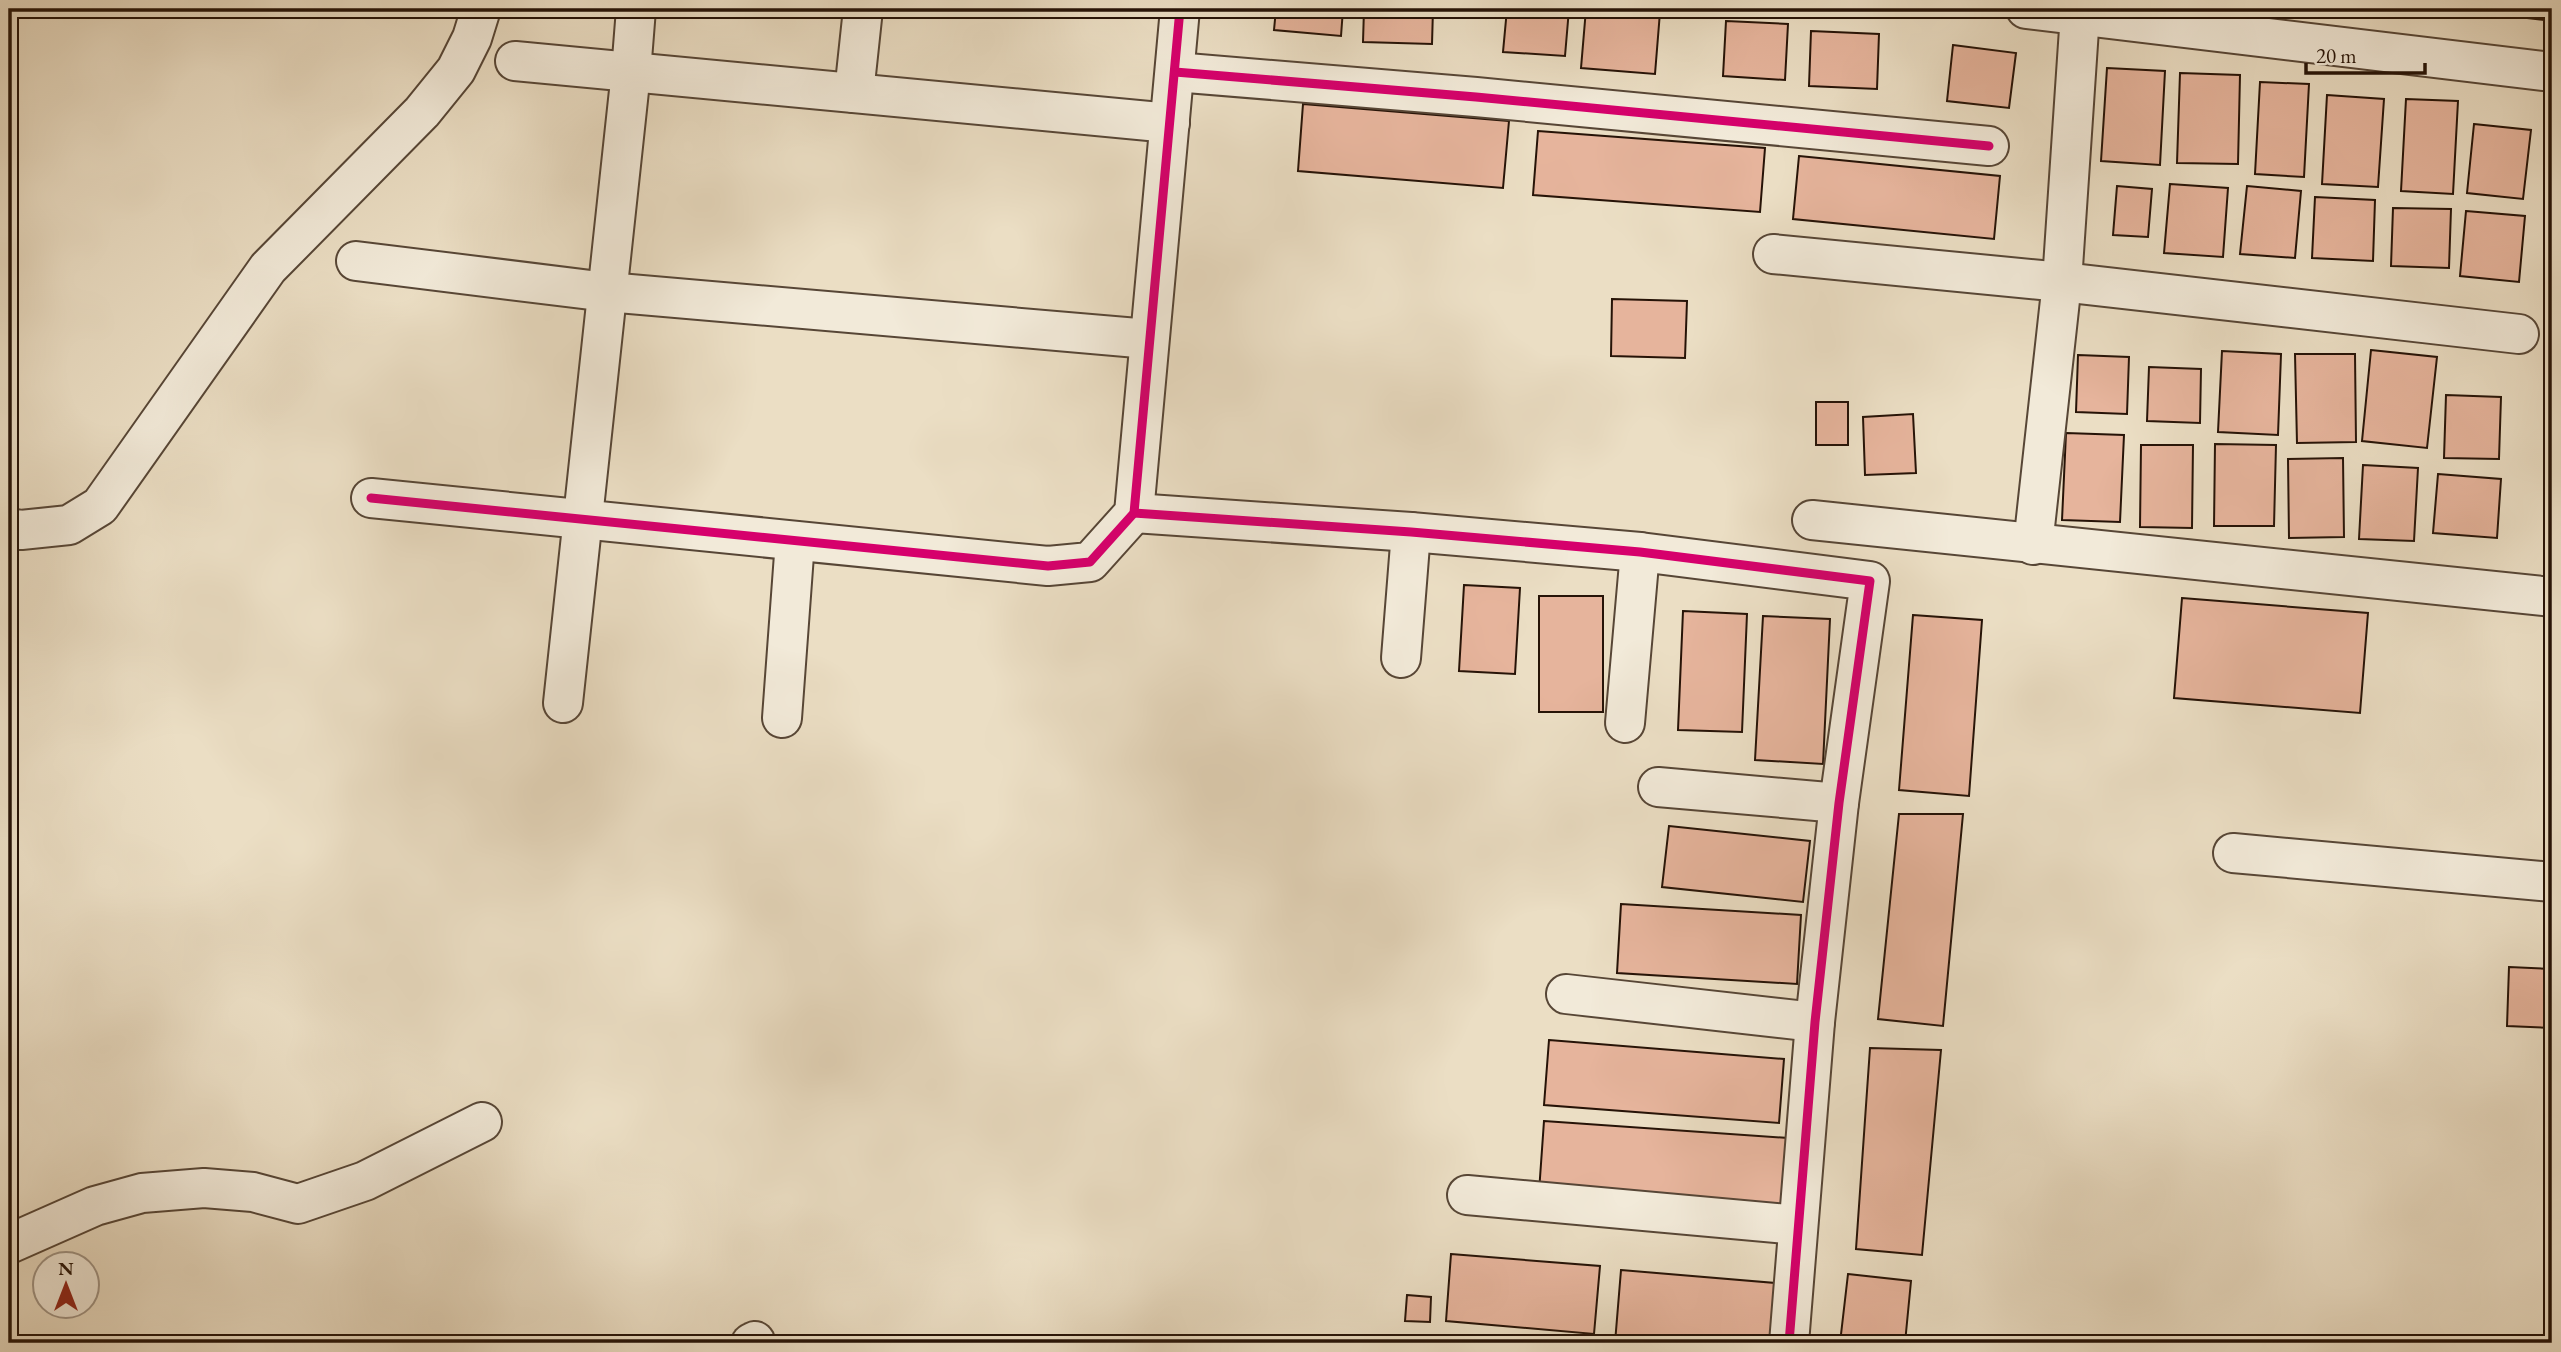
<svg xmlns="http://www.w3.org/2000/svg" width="2561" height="1352" viewBox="0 0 2561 1352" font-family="'EB Garamond',serif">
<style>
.building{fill:#e6b49c;stroke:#261307;stroke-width:2}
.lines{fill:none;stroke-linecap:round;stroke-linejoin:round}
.minor-casing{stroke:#574636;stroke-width:42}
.minor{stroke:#f2ead9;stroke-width:38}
.cycleway-casing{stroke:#f2ead9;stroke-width:13}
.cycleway{stroke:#d6006c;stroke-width:9}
</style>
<rect width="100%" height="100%" fill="#ebdec4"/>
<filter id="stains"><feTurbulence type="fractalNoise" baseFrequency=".00286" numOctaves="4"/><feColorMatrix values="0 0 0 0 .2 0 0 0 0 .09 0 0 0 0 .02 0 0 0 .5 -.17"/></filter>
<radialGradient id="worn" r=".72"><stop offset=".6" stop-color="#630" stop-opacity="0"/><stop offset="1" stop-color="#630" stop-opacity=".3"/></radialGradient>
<g class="building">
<path d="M1276,9H1343L1341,36L1274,30Z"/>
<path d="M1364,9H1433L1432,44L1363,42Z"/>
<path d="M1507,9H1569L1565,56L1503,52Z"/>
<path d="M1586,9L1660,12L1655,74L1581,68Z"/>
<path d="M2449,9H2552V21Z"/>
<path d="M1726,21L1788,24L1785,80L1723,76Z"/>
<path d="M1811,31L1879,34L1877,89L1809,86Z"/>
<path d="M1953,45L2016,53L2009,108L1947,101Z"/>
<path d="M2107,68L2165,71L2160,165L2101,161Z"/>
<path d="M2180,73L2240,75L2238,164L2177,163Z"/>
<path d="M2260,82L2309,84L2304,177L2255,174Z"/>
<path d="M2327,95L2384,99L2378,187L2322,184Z"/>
<path d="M2406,99L2458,101L2453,194L2401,191Z"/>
<path d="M1303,104L1509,121L1503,188L1298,171Z"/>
<path d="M2474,124L2531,130L2523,199L2467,193Z"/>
<path d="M1538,131L1765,148L1760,212L1533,195Z"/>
<path d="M1799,156L2000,176L1994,239L1793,219Z"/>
<path d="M2170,184L2228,188L2223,257L2164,253Z"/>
<path d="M2117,186L2152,189L2148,237L2113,235Z"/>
<path d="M2247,186L2301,191L2295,258L2240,254Z"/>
<path d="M2315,197L2375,200L2373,261L2312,258Z"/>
<path d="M2393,208L2451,209L2449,268L2391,266Z"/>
<path d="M2466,211L2525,216L2519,282L2460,276Z"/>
<path d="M1612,299L1687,301L1685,358L1611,356Z"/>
<path d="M2371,350L2437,357L2427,448L2362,441Z"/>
<path d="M2222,351L2281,354L2278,435L2218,432Z"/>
<path d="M2295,354H2355L2356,442L2297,443Z"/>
<path d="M2078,355L2129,357L2127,414L2076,412Z"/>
<path d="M2149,367L2201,369L2200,423L2147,421Z"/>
<path d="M2446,395L2501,397L2499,459L2444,458Z"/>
<rect x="1816" y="402" width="32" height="43"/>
<path d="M1913,414L1916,473L1865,475L1863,417Z"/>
<path d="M2066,433L2124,435L2120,522L2062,520Z"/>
<path d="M2215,444L2276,445L2274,526H2214Z"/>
<path d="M2141,445H2193L2192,528L2140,527Z"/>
<path d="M2343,458L2344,537L2289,538L2288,459Z"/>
<path d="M2363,465L2418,468L2414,541L2359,539Z"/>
<path d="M2438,474L2501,479L2497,538L2433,533Z"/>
<path d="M1464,585L1520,588L1515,674L1459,671Z"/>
<rect x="1539" y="596" width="64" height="116"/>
<path d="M2182,598L2368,613L2360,713L2174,698Z"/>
<path d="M1683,611L1747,614L1742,732L1678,730Z"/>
<path d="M1913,615L1982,620L1969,796L1899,790Z"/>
<path d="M1763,616L1830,619L1823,764L1755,760Z"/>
<path d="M1899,814H1963L1943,1026L1878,1019Z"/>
<path d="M1669,826L1810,841L1803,902L1662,887Z"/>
<path d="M1621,904L1801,915L1797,984L1617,973Z"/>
<path d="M2509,967L2552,969V1028L2507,1026Z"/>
<path d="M1549,1040L1784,1059L1779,1123L1544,1105Z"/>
<path d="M1870,1048L1941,1050L1922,1255L1856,1249Z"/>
<path d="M1544,1121L1788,1138L1783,1209L1539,1192Z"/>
<path d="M1451,1254L1600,1266L1594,1334L1446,1321Z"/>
<path d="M1621,1270L1775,1283L1770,1343H1615Z"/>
<path d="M1848,1274L1911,1281L1905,1343H1840Z"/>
<path d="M1407,1295L1431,1297L1430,1322L1405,1321Z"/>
</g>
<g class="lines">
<g class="minor-casing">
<g id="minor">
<path d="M2026,9L2552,72"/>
<path d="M515,61L1170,123"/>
<path d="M1175,72L1476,97L1989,146"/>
<path d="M854,93L863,9"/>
<path d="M1773,254L2062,282L2519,334"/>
<path d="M356,261L607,292L1149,339"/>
<path d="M371,498L1048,566L1090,562L1134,513L1180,9"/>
<path d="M1134,513L1411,532L1640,552L1870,581L1839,803L1815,1022L1789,1343"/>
<path d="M1812,520L2552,597"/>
<path d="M9,528L21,530L69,525L100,506L268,268L422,112L456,70L472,38L481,9"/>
<path d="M2033,545L2062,282L2080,14"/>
<path d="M1401,658L1411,532"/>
<path d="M563,703L631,72L636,9"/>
<path d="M782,718L795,541"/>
<path d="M1625,723L1640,552"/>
<path d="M1658,787L1839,803"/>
<path d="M2233,853L2552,882"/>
<path d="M1566,994L1815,1022"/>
<path d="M1467,1195L1798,1225"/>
<path d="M9,1244L95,1206L142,1193L204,1188L253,1192L298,1204L365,1181L482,1122"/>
<path d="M751,1343L755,1341"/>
</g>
</g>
<use href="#minor" class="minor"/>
<g class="cycleway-casing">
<g id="cycleway">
<path d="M1175,72L1476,97L1989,146"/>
<path d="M371,498L1048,566L1090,562L1134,513L1180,9"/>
<path d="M1134,513L1411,532L1640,552L1870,581L1839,803L1815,1022L1789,1343"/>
</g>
</g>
<use href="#cycleway" class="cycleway"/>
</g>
<rect width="2561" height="1352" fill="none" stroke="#ebdec4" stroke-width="35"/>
<rect x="10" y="10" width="2540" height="1331" fill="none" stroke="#261307" stroke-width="3.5"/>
<rect x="18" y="18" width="2526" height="1317" fill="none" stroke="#261307" stroke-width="2"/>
<g transform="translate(66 1285)"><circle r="33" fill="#f2ead9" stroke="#a09485" stroke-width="2"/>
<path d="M0-5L12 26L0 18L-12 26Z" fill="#8f2418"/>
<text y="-10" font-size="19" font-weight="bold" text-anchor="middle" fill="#261307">N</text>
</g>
<path d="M2306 63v10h119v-10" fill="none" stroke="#261307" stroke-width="3.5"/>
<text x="2316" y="63" font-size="21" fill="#261307" stroke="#f2ead9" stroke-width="5" paint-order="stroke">20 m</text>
<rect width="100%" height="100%" filter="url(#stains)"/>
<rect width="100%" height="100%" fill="url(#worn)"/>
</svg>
